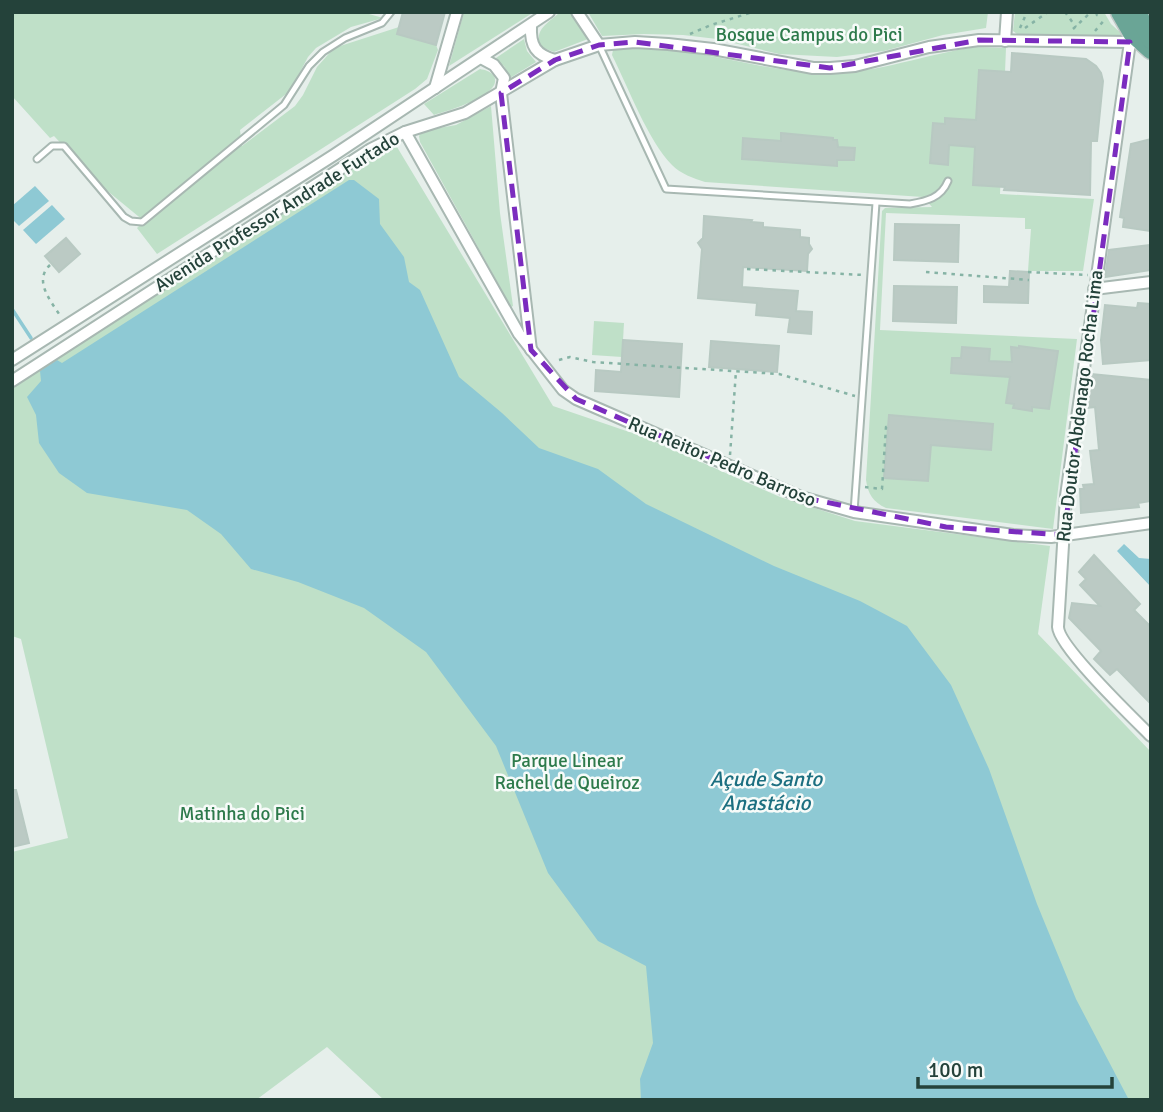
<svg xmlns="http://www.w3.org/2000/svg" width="1163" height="1112" viewBox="0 0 1163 1112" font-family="Signika,sans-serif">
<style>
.green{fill:#bfe0c8}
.water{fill:#8ec9d4}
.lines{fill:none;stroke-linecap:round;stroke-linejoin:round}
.stream{stroke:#8ec9d4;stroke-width:3.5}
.building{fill:#bbcac4;stroke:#b8c9c2;stroke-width:2}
.service-casing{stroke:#a8b8b2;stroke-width:9}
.minor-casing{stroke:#a8b8b2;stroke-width:14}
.primary-casing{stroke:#c2cac8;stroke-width:21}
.path{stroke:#86b3a5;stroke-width:2.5;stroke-dasharray:3.5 5;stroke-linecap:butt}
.service{stroke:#fff;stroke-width:5}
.minor{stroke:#fff;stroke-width:10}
.primary{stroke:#6aa596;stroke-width:18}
.marked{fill:none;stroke:#7b2cbf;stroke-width:5;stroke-dasharray:14 9;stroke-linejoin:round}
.labels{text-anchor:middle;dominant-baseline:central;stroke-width:5;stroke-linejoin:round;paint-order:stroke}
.park-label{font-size:19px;fill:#2d7a4b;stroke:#f7fbf9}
.street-label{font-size:19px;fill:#24423a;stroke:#f7fbf9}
.water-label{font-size:21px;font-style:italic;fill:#1c6f80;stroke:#f7fbf9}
</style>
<rect width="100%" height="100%" fill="#e6efeb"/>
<g class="green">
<path d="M12,12H362L383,18L351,27L316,48L308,57L290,91L240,130L242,146L295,106L303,95L317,67L334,48L399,27L398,34L436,45L438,50L427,79L415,89L157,254L137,228L144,221L99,184L54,136L50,138L12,96Z"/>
<path d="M464,12H534L449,66Z"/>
<path d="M560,12H572L588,39L554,52L541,47C533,29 549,23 560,12Z"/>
<path d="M588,12H988L986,28L943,35L884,51L837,57L779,54L717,39L683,35L644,34L602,36Z"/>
<path d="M1015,12H1104L1111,24L1123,35L1120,37L1017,34L1013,31Z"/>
<path d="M524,39L527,51L536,62L510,78L504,66L493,60Z"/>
<path d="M976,47L1006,48L1000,194L1094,199L1083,271H1028L1031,229H1025V218L886,213L880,330L1077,339L1053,529L886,508C873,502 868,494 866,480L882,211L885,208L932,207L923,197L705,182C693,178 681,174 672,165C648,141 628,87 612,55L613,50C640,48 667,48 694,53C736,60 779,72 822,73C874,75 924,54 976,47Z"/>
<path d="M480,69C485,70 490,71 494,76C504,95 447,111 434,115L424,104Z"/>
<path d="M491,106L500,213L513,306L511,307L420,142L419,136L422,131L456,125Z"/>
<path d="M386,146L397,147L553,406L647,438L780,497L855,521L1050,546L1038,634L1151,752V1100H384L327,1047L256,1100H12V852L68,838L21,639L12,636V388Z"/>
<path d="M594,321L624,323L622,357L592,355Z"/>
</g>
<g class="water">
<path d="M349,180H354L379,199L380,224L404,257L409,282L420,290L459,377L502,413L539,448L598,469L646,504L774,566L860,601L907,626L951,685L989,769L1037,904L1076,999L1129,1100H641L640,1079L653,1043L646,966L598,941L548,873L496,746L426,652L364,608L298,582L251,569L221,534L187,510L87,493L59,473L39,443L36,415L27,397L41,381L40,371L57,360L62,363Z"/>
<path d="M35,186L49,201L19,226L12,219V206Z"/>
<path d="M52,205L65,219L36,244L23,230Z"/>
<path d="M1124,544L1139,558L1151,559V587L1117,551Z"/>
</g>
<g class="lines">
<path class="stream" d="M12,309L31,338"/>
</g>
<g class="building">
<path d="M403,12H445L436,45L397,34Z"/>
<path d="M1012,53L1086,59L1096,66L1101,73L1103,81L1097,141H1091L1090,195L1004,190L1005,187L973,185L975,147L949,145L948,165L930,163L933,123L945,124V118L976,120L979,70L1011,72Z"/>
<path d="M781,133L833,138V140H837L838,147L855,148L854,160H837V166L742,159L743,138L781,141Z"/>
<path d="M1151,139V231L1123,227L1124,218L1120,217L1131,144Z"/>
<path d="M704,216L752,220L751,222L763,223V227L800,230V237L809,238V244L812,249L808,254L807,271L743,267L742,287L798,291L796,311L812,312L811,334L788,332L790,318L756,315L757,303L698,298L702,249L698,243L703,238Z"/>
<path d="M895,224L959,225L958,262L894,260Z"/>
<path d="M66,238L80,254L59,272L45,256Z"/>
<path d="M1151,245V270L1105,277L1109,250Z"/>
<path d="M1010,271L1029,272L1028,303L984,302V286L1009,287Z"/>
<path d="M894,286L957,287L956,323L893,321Z"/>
<path d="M1138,303L1151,304V360L1103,364L1101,340L1105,305L1137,308Z"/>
<path d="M623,340L682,344L679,397L595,391L596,370L621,372Z"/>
<path d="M711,341L779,346L777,372L709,367Z"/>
<path d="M1019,346L1058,351L1049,409L1032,407V411L1013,408L1014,404L1006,403L1010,377L951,373L952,358H961L962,347L990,349L989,361L1012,362L1011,347L1019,348Z"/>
<path d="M1091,374L1151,380V501L1138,503L1139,507L1081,513L1080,489H1084L1083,485L1094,484L1090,451L1099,450L1095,407L1086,408Z"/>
<path d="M889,415L993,424L991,450L931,445L928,481L884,478Z"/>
<path d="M1094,555L1140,604L1134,610L1151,627V704L1117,669L1110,675L1094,659L1101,651L1069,618L1072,603L1100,606L1080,585L1086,579L1079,572Z"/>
<path d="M12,790H16L29,843L12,847Z"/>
</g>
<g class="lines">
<g class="service-casing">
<g id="service">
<path d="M599,45L666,189L910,204C927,201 941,198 948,181"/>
<path d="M37,159L52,146H64L124,217L131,221L142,222L284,105L309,66L323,52L345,38L382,23L391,12"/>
<path d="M854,512L876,203"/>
</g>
</g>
<g class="minor-casing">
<g id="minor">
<path d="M577,12L599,45"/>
<path d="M531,26C530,46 536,55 555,60"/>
<path d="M1005,41L1007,12"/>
<path d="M1130,42L1066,496L1058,627C1059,647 1133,718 1151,736"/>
<path d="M481,58L494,65L504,78L501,93L503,111L531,350"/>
<path d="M435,88L457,12"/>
<path d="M405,132L519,334L563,390L576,399L801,497L854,512L1013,535L1051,537L1151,523"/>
<path d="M1094,289L1151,282"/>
<path d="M12,360L334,155L549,12"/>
<path d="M12,381L371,149L405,132L465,113L555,60L599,45L635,42L668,44L713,49L813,68H830L855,66L929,47L979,40L1130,42L1140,44"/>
</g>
</g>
<g class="primary-casing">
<g id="primary">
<path d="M1120,12L1132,33L1151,50"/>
<path d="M1137,12L1151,40"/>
</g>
</g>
<g class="path">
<path d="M1065,12L1076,27"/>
<path d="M1096,12L1097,15L1102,12"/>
<path d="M1020,28L1027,12"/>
<path d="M1025,28L1048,12"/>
<path d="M1073,29L1091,12"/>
<path d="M1095,31L1106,18"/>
<path d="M690,34L711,25L753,12"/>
<path d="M50,265C33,281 51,301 61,317"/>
<path d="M747,269L864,275"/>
<path d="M926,272L1029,280"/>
<path d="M1028,272L1088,275"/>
<path d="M559,360L570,357L593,362L779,374L855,396"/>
<path d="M730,455L736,371"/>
<path d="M865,487L882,489L886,427H888"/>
</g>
<use href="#service" class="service"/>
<use href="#minor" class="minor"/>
<use href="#primary" class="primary"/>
</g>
<path class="marked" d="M979,40L1130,42L1064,535L946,527L801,497L576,399L531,350L501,93L555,60L599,45L635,42L830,68Z"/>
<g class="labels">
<g class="park-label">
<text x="809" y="35">Bosque Campus do Pici</text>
<text x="567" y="761">Parque Linear<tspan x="567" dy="22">Rachel de Queiroz</tspan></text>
<text x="242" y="814">Matinha do Pici</text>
</g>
<g class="street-label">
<text transform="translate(277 212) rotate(-32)">Avenida Professor Andrade Furtado</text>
<text transform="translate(1080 406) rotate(-83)">Rua Doutor Abdenago Rocha Lima</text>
<text transform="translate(722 462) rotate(23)">Rua Reitor Pedro Barroso</text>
</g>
<g class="water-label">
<text x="766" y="779">Açude Santo<tspan x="766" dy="24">Anastácio</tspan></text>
</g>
</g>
<rect width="1163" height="1112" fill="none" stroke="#24423a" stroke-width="28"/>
<path d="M918 1077v10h194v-10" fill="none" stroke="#24423a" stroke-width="3.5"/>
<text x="928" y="1077" font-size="21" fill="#24423a" stroke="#f7fbf9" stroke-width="5" paint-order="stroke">100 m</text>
</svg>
